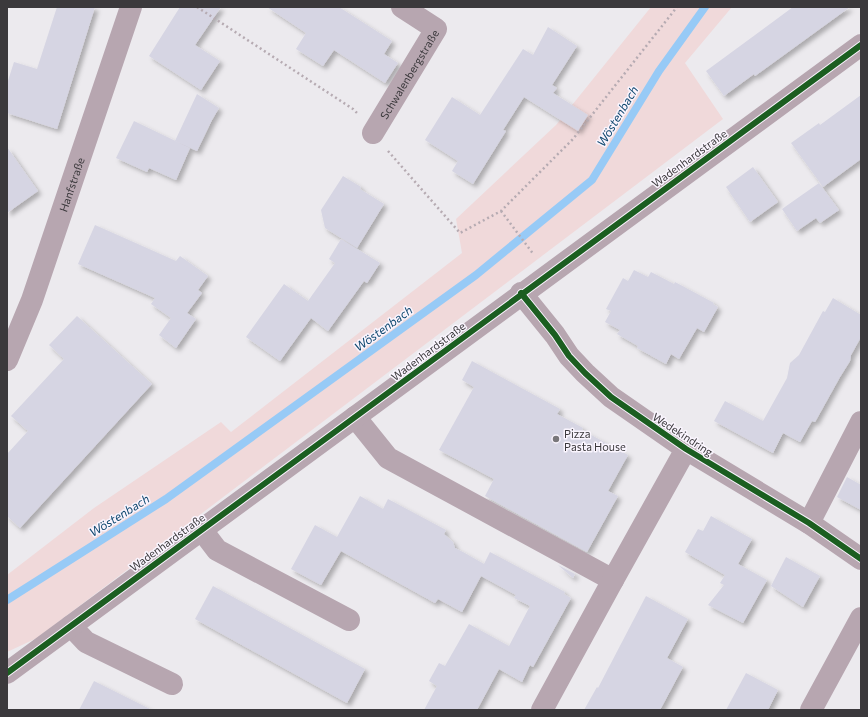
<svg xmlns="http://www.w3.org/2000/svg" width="868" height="717" viewBox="0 0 868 717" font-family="Commissioner,sans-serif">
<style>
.green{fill:#f0d9da}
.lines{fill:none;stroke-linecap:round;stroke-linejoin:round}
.stream{stroke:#97caf6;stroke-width:8}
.building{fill:#d6d5e3;filter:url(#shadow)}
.path{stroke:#b6abb2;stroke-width:2.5;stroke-dasharray:2 3;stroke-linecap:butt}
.minor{stroke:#b7a6b0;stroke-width:22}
.cycleway-casing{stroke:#faf5fe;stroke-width:8}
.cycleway{stroke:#1b5e20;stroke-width:6}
.poi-dot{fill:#79777a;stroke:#faf5fe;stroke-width:1.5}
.labels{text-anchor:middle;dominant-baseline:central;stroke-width:3;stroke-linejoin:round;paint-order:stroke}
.street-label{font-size:11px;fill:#3b393c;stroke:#faf5fe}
.poi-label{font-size:11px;fill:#3b393c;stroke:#faf5fe;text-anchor:start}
.water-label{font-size:12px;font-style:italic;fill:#10486f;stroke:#faf5fe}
</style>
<defs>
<filter id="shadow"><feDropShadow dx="3.5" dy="3.5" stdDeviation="2" flood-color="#0004"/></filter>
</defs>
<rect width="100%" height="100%" fill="#eceaee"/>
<path class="green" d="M651,7H732L685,63L723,119L37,638L7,652V575L94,508L221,422L231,432L462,253L456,219L556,125Z"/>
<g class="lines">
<path class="stream" d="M7,600L166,499L476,275L592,180L659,71L705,7"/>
</g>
<g class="building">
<path d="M57,7H95L57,129L7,113V84L14,62L37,69Z"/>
<path d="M180,7H221L195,45L220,61L201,90L149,56Z"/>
<path d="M267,7H339L392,41L384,54L398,63L385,83L334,50L323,66L296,49L306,33Z"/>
<path d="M793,7H850L755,76L754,74L724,96L706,71Z"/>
<path d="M548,27L577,46L552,85L557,88L553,93L588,115L578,131L524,97L503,130L506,131L473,184L452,171L458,161L425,140L452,97L480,115L523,49L533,55Z"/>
<path d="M197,94L219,108L212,120L197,151L175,141Z"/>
<path d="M861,95V159L823,187L791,143L819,123L820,125Z"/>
<path d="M134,121L190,148L176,180L149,168L147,172L116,158Z"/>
<path d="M7,147L38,191L7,213Z"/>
<path d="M753,167L778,202L750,222L726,187Z"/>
<path d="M343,176L361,187L360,189L384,204L357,248L325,228L321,210Z"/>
<path d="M819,183L839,210L820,223L816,218L797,231L782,209Z"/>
<path d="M95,225L176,261L180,256L208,276L198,290L202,293L187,313L196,319L176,348L159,335L171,318L151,304L155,298L78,264Z"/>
<path d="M341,239L380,263L367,283L364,281L328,331L311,318L280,361L246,337L284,284L308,301L335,263L329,259Z"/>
<path d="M634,270L648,277L651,272L674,284L675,282L714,303L713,304L718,307L704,332L697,328L679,359L671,354L666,364L637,348L638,346L617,334L620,330L605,322L611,311L606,309L623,278L628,281Z"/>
<path d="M833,298L861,315V337L851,355L850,361L840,377L815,422L812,421L800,442L783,433L773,453L714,421L725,401L763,421L787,378L790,363L799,355L823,311L825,312Z"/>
<path d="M77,316L152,384L20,528L7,516V454L28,431L11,416L64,359L49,345Z"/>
<path d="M472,361L560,409L557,414L583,428L582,430L628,455L608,491L618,496L587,552L485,496L494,479L439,450L474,387L462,380Z"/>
<path d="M847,477L861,485V510L837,497Z"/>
<path d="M360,496L383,509L388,499L446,530L444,534L453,542L455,548L463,552L484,564L490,552L565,592L564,594L571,598L533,667L530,665L522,682L499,669L477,710H424L437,686L429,681L439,663L445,666L469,624L509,646L530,606L514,598L516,595L481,576L462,612L438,599L435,603L341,551L321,585L291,569L315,525L337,537Z"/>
<path d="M711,516L752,539L738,564L767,580L743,623L708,605L724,585L720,583L725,575L685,552L698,529L703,531Z"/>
<path d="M786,557L820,576L803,607L771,586Z"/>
<path d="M558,565L575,574L573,578Z"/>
<path d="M213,586L365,669L347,703L195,619Z"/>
<path d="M646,596L688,619L667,658L683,667L660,710H584L597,687L598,688Z"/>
<path d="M746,673L778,690L768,710H726Z"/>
<path d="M94,681L152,710H79Z"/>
</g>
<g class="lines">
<g class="path">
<path d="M197,7L353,109L357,113"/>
<path d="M388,151L460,233L501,211L573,139L677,7"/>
<path d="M501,211L534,255"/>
</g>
<g class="minor">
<path id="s1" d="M373,133L436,29L402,7"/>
<path d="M521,293L555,335L569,356L585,373L611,397L686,449L809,523L861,559"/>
<path id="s2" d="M7,360L32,300L131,7"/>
<path d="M355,417L388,458L613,580"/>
<path d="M809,523L861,422"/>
<path d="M201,529L217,550L349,620"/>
<path d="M71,626L86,642L172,684"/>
<path d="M7,673L861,45"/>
<path d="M542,710L613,580L686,449"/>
<path d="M811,710L861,618"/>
</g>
<g class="cycleway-casing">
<g id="cycleway">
<path d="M521,293L555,335L569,356L585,373L611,397L686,449L809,523L861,559"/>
<path d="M7,673L861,45"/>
</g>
</g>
<use href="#cycleway" class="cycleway"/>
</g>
<circle class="poi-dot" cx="556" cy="439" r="4"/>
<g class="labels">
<g class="street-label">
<text stroke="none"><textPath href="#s1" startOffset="69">Schwalenbergstraße</textPath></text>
<text transform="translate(689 158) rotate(-36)">Wadenhardstraße</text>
<text stroke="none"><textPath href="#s2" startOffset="187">Hanfstraße</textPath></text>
<text transform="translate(428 351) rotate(-37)">Wadenhardstraße</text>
<text transform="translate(683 434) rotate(33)">Wedekindring</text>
<text transform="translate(167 542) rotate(-36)">Wadenhardstraße</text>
</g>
<g class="poi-label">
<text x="564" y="433">Pizza<tspan x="564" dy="13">Pasta House</tspan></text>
</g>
<g class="water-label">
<text transform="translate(617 116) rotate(-59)">Wöstenbach</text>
<text transform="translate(383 328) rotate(-36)">Wöstenbach</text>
<text transform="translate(119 515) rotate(-32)">Wöstenbach</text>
</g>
</g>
<rect width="868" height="717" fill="none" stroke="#3b393c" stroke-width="16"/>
</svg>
